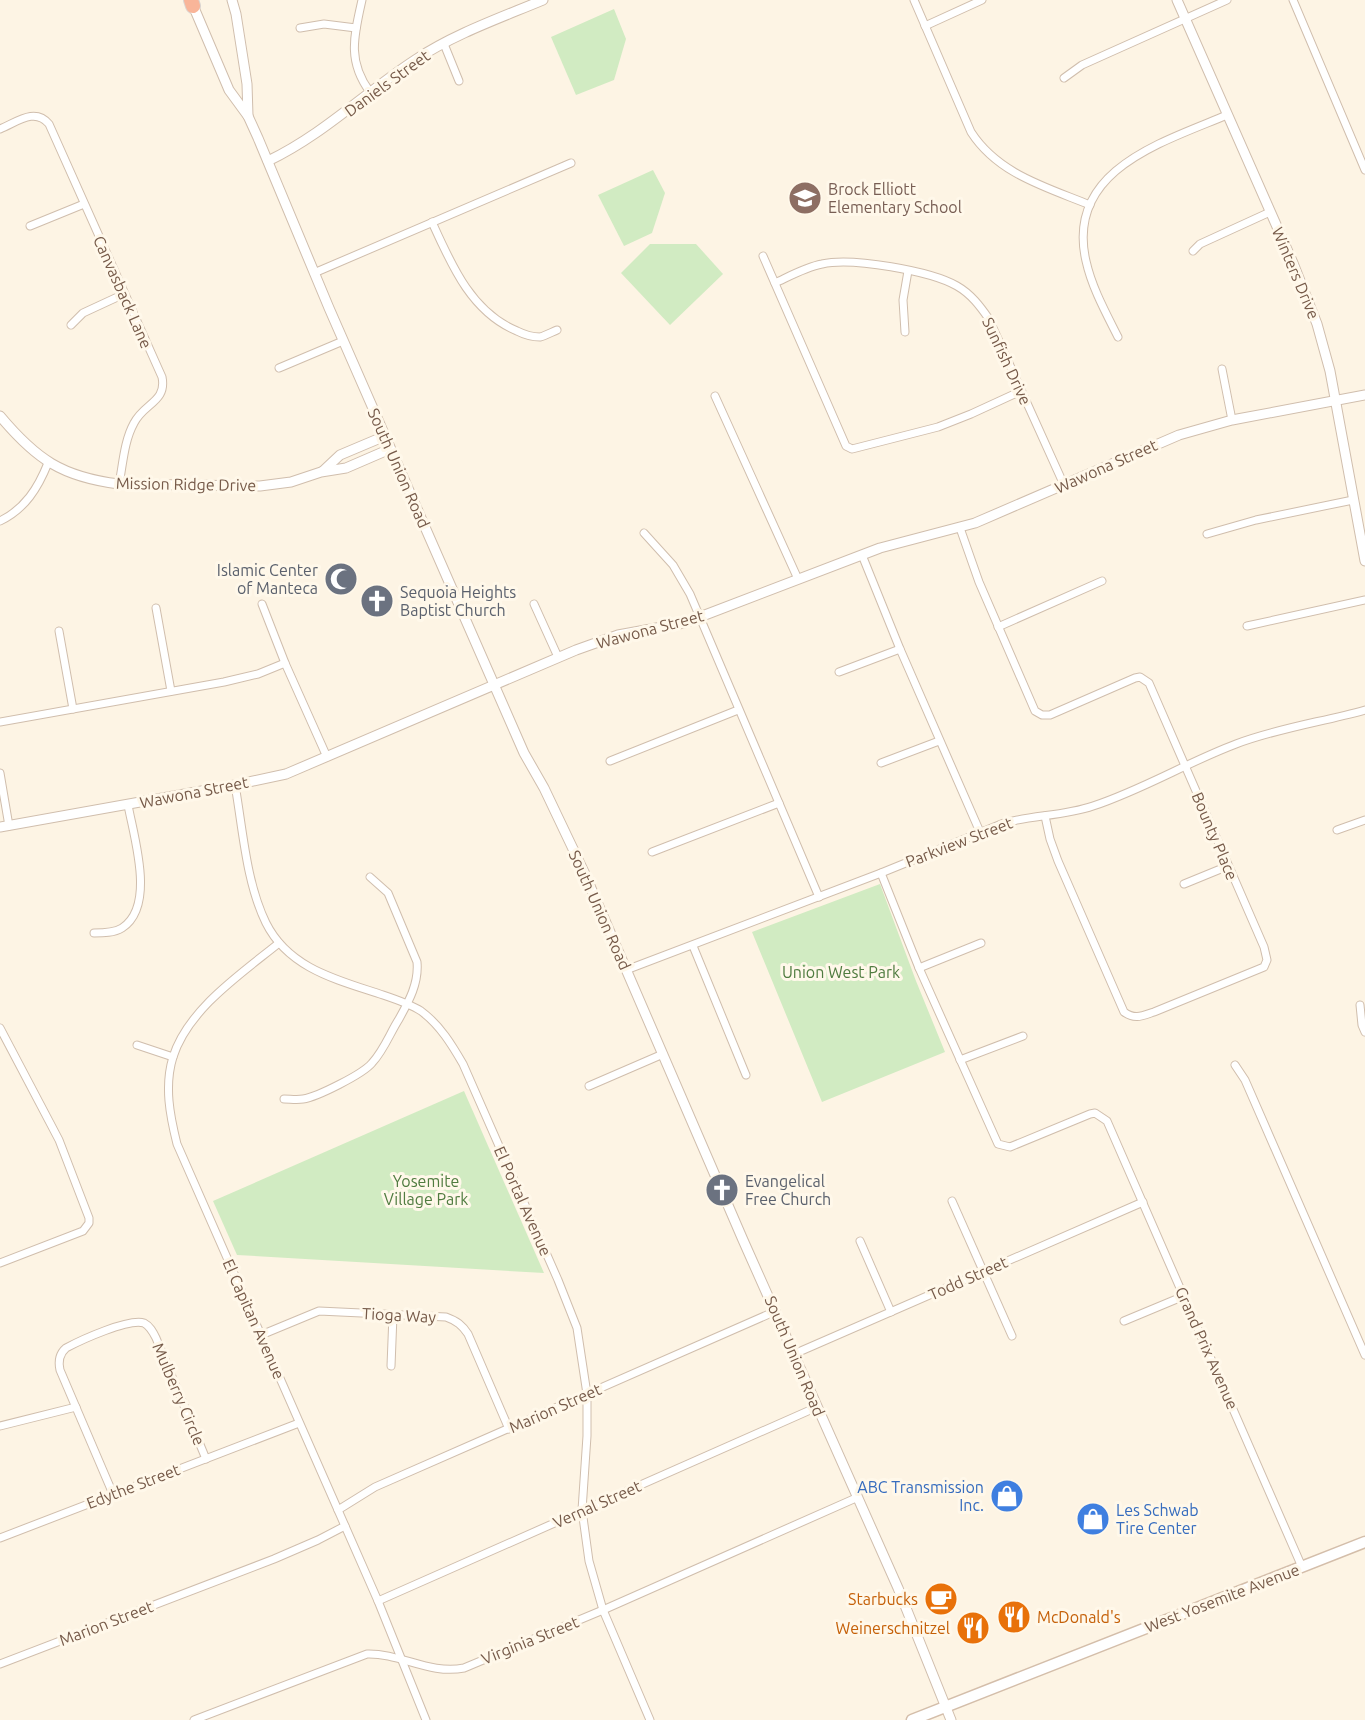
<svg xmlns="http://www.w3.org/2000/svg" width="1365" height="1720" viewBox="0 0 1365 1720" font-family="Ubuntu,sans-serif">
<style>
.green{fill:#d1ebc2}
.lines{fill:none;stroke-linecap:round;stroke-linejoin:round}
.minor-casing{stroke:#d0bead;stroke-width:9}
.tertiary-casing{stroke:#d0bead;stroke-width:11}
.secondary-casing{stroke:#d4beaa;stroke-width:13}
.motorway-casing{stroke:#dbd4d0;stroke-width:16}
.minor{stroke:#fff;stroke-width:7}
.tertiary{stroke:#fff;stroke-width:9}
.secondary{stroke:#fff;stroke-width:10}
.motorway{stroke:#f9b599;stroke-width:14}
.labels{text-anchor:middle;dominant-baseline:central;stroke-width:6;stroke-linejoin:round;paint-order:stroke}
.street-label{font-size:16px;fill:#765a49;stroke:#fff8ea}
.education-label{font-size:16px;fill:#785e54;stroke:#fff8ea;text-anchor:start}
.worship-label{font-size:16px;fill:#5b616d;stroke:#fff8ea;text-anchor:start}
.park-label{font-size:16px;fill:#507c40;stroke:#fff8ea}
.shop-label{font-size:16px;fill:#366cbe;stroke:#fff8ea;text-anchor:end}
.food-label{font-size:16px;fill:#c56008;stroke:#fff8ea;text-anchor:end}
</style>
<rect width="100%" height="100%" fill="#fdf4e4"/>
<g class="green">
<path d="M614,9L626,39L614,80L576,95L551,37Z"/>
<path d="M653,170L665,193L652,233L624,246L598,195Z"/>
<path d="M650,244H696L723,274L670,325L621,273Z"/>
<path d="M880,884L916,981L945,1052L822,1102L752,932Z"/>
<path d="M464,1091L544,1273L237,1255L213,1201Z"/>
</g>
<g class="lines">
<g class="minor-casing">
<g id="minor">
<path d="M362,0C354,36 347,61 370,92"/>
<path d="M914,0L971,132C998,174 1046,187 1090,205"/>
<path d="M1293,0L1365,170"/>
<path d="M925,26L982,0"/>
<path d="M300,28L324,24L356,28"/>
<path d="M444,44L459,81"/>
<path d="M1064,78L1082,65L1227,0"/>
<path d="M0,129C17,122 35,107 49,124L162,377C167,402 144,403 134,423C124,441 123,464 119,484"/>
<path d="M432,222C451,264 471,312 517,331C523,334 533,337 540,337C545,336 552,332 557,330"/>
<path d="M30,226L84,204"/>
<path d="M1193,251L1200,244L1270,212"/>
<path d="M763,256L846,446L852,449L856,448L938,427L971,414L1021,391"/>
<path d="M314,273L571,163"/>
<path d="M775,283C790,276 806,267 822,264C852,257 931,271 957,286C971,294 980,306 989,319L1064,485"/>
<path d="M71,325L83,313L124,294"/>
<path d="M905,332L903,300L908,271"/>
<path d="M1118,337C1106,313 1092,288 1086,261C1065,170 1163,142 1227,115"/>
<path d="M279,368L343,341"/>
<path d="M1222,369L1232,420"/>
<path d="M715,396L798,579"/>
<path d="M0,521C25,509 38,488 48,463"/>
<path d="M960,528L979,582L1035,711L1042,715H1050L1135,678L1140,677L1149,683L1264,947L1267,960L1264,967L1154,1012C1142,1016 1135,1020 1124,1012L1058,861L1050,839L1045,816"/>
<path d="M644,533L673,565L690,594L819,897"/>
<path d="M1207,534L1256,520L1353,500"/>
<path d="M862,555L900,649L980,832"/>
<path d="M262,604L285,663L327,757"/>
<path d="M534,604L558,657"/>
<path d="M156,608L171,691"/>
<path d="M1247,626L1365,600"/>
<path d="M998,627L1102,581"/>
<path d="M59,631L73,709"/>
<path d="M839,672L900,649"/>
<path d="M0,722L224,682L258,674L285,663"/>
<path d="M610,761L738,710"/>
<path d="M881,763L939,741"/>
<path d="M0,773L9,826"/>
<path d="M235,785C243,830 246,882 266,923C289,969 338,980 383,995C395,999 410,1004 421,1011C440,1025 452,1045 463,1064L558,1280L577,1328L587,1394V1436L582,1510L589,1561L603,1610L650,1720"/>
<path d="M1337,830L1365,820"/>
<path d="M652,852L779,803"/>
<path d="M881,873L919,968L998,1144L1010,1147L1090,1114L1095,1113L1107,1121L1302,1567"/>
<path d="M1184,884L1228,866"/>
<path d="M94,933C103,933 114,933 122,928C156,906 134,838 128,805"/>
<path d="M279,943C242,973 188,1009 173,1057C164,1086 170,1116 177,1144L378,1601L426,1720"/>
<path d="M693,946L746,1075"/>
<path d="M919,968L981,943"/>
<path d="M626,970L881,873L1004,823C1033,815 1064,816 1093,806C1142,790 1188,762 1236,744C1278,728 1322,722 1365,710"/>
<path d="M1360,1005L1362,1025L1365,1032"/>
<path d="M0,1028L59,1140L89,1218V1223L83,1231L0,1263"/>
<path d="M137,1045L173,1057"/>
<path d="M960,1060L1023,1036"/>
<path d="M1235,1065L1245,1080L1365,1355"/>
<path d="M589,1086L663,1054"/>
<path d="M284,1099C290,1099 297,1100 303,1099C317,1097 363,1074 372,1063C384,1050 390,1033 399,1019C409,1001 419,983 417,962L388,893L370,877"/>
<path d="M952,1201L1012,1336"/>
<path d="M860,1241L891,1312"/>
<path d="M1124,1321L1184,1296"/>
<path d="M261,1335L319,1311L446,1317C457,1321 462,1325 468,1334L509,1429"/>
<path d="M794,1354L1143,1202"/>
<path d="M391,1366L393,1315"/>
<path d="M0,1426L76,1407"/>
<path d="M113,1494L60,1370C58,1361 59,1354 66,1348C81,1340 129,1318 144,1323C150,1326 153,1332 156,1338L206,1459"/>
<path d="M338,1510L375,1487L776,1311"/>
<path d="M0,1538L299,1423"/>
<path d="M378,1601L817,1407"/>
<path d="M0,1664L274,1559L318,1540L345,1526"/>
<path d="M194,1720L367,1654C400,1653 430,1675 464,1668L603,1610L856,1498"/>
</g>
</g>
<g class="tertiary-casing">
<g id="tertiary">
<path d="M232,0L236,14L247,84L248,116"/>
<path d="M1177,0L1293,263L1317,324L1330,371L1365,561"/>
<path d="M192,3L229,90L248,116L258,138L329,308L524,753L544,788L584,872L743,1240L898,1588L951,1720"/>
<path d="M268,161C324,134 363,94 415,60C454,34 500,18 543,0"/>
<path d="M0,416C36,459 62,477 119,484L260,486L291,482L321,472L346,468L390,449"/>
<path d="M323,471L340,455L385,436"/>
<path d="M0,827L235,785L286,774L576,650L618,635L684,623L880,548L975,523L1179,435L1232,420L1365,395"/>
</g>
</g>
<g class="secondary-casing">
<path id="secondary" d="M912,1720L1365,1542"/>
</g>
<g class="motorway-casing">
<path id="motorway" d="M191,0L193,6"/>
</g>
<use href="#minor" class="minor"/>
<use href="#tertiary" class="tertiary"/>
<use href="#secondary" class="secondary"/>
<use href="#motorway" class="motorway"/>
</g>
<defs>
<g id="school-disc" transform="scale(1.725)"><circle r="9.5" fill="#8d6e63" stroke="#fff8ea"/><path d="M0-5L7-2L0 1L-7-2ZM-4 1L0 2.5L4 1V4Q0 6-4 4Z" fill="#fff"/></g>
<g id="mosque-disc" transform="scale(1.725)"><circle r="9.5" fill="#6b7280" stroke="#fff8ea"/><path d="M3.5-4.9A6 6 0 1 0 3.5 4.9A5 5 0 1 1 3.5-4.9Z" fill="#fff"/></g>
<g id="church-disc" transform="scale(1.725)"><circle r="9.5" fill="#6b7280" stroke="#fff8ea"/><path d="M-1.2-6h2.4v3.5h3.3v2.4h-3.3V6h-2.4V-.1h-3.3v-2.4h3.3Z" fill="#fff"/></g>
<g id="shop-disc" transform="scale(1.725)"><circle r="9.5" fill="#3f7fe0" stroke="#fff8ea"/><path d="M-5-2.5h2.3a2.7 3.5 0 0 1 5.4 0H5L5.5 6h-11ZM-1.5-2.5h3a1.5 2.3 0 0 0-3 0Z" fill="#fff"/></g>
<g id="cafe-disc" transform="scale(1.725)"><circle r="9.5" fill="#e8710a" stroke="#fff8ea"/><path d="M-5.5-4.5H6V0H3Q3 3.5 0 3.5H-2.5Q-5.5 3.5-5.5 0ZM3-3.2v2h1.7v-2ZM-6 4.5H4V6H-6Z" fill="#fff"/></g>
<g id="restaurant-disc" transform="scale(1.725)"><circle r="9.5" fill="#e8710a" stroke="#fff8ea"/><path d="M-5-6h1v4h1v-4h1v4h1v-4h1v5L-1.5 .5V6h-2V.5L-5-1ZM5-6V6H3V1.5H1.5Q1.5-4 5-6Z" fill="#fff"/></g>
</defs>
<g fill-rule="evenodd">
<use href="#school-disc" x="805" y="198"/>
<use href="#mosque-disc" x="341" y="579"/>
<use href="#church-disc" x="377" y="601"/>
<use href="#church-disc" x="722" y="1190"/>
<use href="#shop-disc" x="1007" y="1496"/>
<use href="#shop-disc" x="1093" y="1519"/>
<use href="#cafe-disc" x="941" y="1599"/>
<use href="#restaurant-disc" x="1014" y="1617"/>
<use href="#restaurant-disc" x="973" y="1628"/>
</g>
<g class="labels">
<g class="street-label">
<text transform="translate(387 83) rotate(-36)">Daniels Street</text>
<text transform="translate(1296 273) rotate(67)">Winters Drive</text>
<text transform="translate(123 292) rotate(66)">Canvasback Lane</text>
<text transform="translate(1007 361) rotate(65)">Sunfish Drive</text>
<text transform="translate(1106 466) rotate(-24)">Wawona Street</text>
<text transform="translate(399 468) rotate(66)">South Union Road</text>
<text transform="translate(186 484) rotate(1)">Mission Ridge Drive</text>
<text transform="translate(650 629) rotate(-15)">Wawona Street</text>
<text transform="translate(194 792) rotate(-11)">Wawona Street</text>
<text transform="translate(1215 836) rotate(67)">Bounty Place</text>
<text transform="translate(959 842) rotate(-21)">Parkview Street</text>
<text transform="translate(600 910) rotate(66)">South Union Road</text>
<text transform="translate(523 1201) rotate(66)">El Portal Avenue</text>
<text transform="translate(968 1278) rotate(-24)">Todd Street</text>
<text transform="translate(399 1315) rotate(3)">Tioga Way</text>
<text transform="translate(254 1319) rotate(66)">El Capitan Avenue</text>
<text transform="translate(1207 1348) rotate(66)">Grand Prix Avenue</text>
<text transform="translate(795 1356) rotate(67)">South Union Road</text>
<text transform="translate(179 1394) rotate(67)">Mulberry Circle</text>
<text transform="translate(555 1408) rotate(-24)">Marion Street</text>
<text transform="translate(133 1486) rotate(-21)">Edythe Street</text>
<text transform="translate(597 1504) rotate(-24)">Vernal Street</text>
<text transform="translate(1222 1598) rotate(-21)">West Yosemite Avenue</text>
<text transform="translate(106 1623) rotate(-21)">Marion Street</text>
<text transform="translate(530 1640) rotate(-22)">Virginia Street</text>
</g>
<g class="education-label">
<text x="828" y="189">Brock Elliott<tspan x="828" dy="18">Elementary School</tspan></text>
</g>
<g class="worship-label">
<text x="318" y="570" text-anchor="end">Islamic Center<tspan x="318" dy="18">of Manteca</tspan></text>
<text x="400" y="592">Sequoia Heights<tspan x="400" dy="18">Baptist Church</tspan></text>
<text x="745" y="1181">Evangelical<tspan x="745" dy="18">Free Church</tspan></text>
</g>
<g class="park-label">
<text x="841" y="972">Union West Park</text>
<text x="426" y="1181">Yosemite<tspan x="426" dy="18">Village Park</tspan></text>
</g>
<g class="shop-label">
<text x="984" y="1487">ABC Transmission<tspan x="984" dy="18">Inc.</tspan></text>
<text x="1116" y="1510" text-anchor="start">Les Schwab<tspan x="1116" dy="18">Tire Center</tspan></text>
</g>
<g class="food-label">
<text x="918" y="1599">Starbucks</text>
<text x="1037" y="1617" text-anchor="start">McDonald's</text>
<text x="950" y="1628">Weinerschnitzel</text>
</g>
</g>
</svg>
